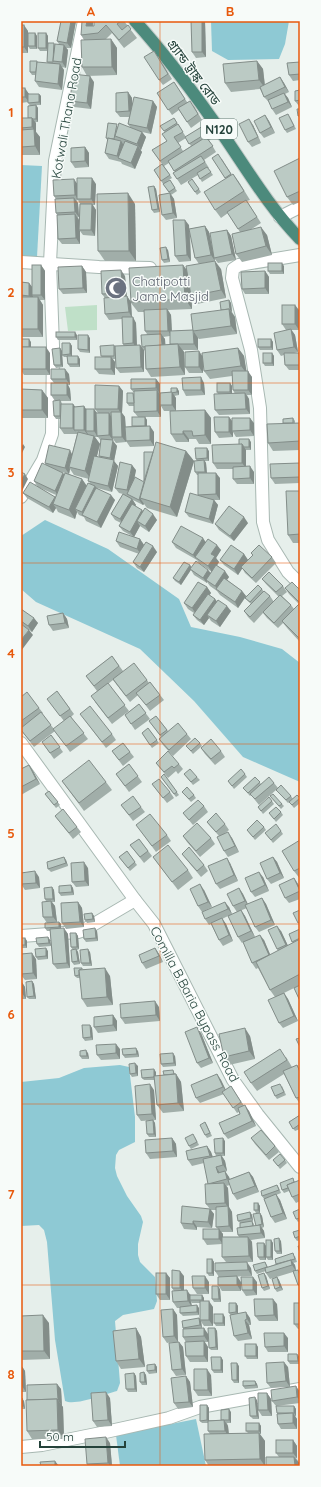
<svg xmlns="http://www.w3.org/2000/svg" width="321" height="1487" viewBox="0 0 321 1487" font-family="Quicksand,'Noto Sans Bengali',sans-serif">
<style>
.green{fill:#bfe0c8}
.water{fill:#8ec9d4}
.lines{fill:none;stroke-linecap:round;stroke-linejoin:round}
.minor-casing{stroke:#a8b8b2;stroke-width:14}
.trunk-casing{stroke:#c2cac8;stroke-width:14}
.minor{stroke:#fff;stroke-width:12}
.trunk{stroke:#4c8a7c;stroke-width:12}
.wall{fill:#a1aea9;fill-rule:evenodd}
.shaded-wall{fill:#838d89}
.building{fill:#bbcac4;stroke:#838d89}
.grid{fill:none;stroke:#e8590c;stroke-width:1;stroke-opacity:0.55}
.labels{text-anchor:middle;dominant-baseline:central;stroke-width:3;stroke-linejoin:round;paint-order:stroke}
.shield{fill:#f7fbf9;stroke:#637a73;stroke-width:1}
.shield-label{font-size:12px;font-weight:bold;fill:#24423a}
.street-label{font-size:13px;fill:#24423a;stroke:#f7fbf9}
.worship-label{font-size:13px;fill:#5b616d;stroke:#f7fbf9;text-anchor:start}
.neatline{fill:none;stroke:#e8590c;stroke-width:1.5}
.grid-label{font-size:13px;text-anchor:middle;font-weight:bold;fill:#e8590c}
</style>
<rect width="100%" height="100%" fill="#e6efeb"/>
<path class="green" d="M97,305V330L68,331L65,307Z"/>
<g class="water">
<path d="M211,21H289L285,44L279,59L228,60L212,51Z"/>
<path d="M21,165L42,166L37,257L21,256Z"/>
<path d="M45,520L108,549L179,599L191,627L240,637L282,649L300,663V782L243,757L194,701L140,649L36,602L21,589V536Z"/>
<path d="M120,1065L129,1067L135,1117V1142L119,1150L116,1155L115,1168L117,1176L127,1196L141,1216L143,1222L138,1244V1255L140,1262L155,1277L157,1301L154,1309L123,1315L115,1321L120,1383L117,1391C105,1394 76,1406 65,1401L55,1340L47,1242L44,1230L39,1225L21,1226V1082L59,1078L84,1068Z"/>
<path d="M196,1419L206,1466H120L116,1435Z"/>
</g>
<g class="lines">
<g class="minor-casing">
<g id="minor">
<path d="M280,217L300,207"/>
<path d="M300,255L239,265L233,269L232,278L251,350L260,408L263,522L268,540L288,572L300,584"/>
<path d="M21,262L99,267L150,268"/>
<path d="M21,497L43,460L52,434L53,346L50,263L55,161L84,21"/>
<path d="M21,743L135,900L154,924L233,1080L258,1115L300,1167"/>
<path d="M21,936L78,932L84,930L135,900"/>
<path d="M21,1447L42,1445L101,1433L169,1418L200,1407L300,1389"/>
</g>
</g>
<g class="trunk-casing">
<path id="trunk" d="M135,21C163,52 188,85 212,119C241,159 265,203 300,239"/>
</g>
<use href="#minor" class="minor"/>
<use href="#trunk" class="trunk"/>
</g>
<g class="wall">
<path d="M61,21H76L71,48H66L68,50L66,68L62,67L64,70L62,90L39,87L35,81V75H32L30,72L48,63L47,62V51H40L38,48L46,33L48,36V43H54L55,45L59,44L57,41Z"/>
<path d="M82,21H94L93,22V26H94V21H124L137,38L124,48L112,33L105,40L111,39L117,48V75L87,76L82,67L84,40L81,35Z"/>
<path d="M191,21H205L206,57L196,58L192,52Z"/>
<path d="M21,25L28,31V53H21Z"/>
<path d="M35,33L37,36V49H30L28,46Z"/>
<path d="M158,56L172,79L163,85L159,80Z"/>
<path d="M257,61L263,69L265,85L280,77L284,83L289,92L285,94L288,98L292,107L276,115L272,109L269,102L264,97L260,89L231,92L225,83Z"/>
<path d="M300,62V80L293,81L289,75Z"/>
<path d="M94,82L91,109L74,107L70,101Z"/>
<path d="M174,82L187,102L194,106L202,120L191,128L179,110L172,115L157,93Z"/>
<path d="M21,88L29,94H39L41,96V105H36L38,108V122H35L36,123V132L40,137V155H21V118H28L30,106L28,102L21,103Z"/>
<path d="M300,90V106H299L295,101Z"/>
<path d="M128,92L132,98V104L153,101L157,107L151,134L142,132L146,137L141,150H140L142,152L135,169L122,164L121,162L109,159L105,153L108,141L106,138L118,126L130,127L128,124L129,117H120L116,112Z"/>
<path d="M265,115L269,121L275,133L264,138L260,133Z"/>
<path d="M290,117L296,129L287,133L285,130Z"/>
<path d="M174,118L186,137L203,126L211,139L209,140L216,152L204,160L209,168H208L213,175L202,182L198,175L181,185L173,173L175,172L169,163L164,166L172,178L167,181L170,180L177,191L171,195L174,199L177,218L166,220L162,215L169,193L154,170L162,164L152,150L167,141L165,133L164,131ZM186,138L191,146L183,151L178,143Z"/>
<path d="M253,125L261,143L252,147L248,142Z"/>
<path d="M85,147L89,153V167L75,168L71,162Z"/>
<path d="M212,158L222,159L232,175L233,174L239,182L250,200L247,201L261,223L250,230L267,235L272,255L242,262L236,254L240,232L228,213L221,218L215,210L226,179Z"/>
<path d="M300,158V202L293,205L287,197Z"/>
<path d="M192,179L201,192L197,195L188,182Z"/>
<path d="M77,183L96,184L95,205H93L96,210L95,236L83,235L80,231V244H62L58,239L57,215L56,213V199L54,196ZM78,200L80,204L79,220L78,217H79L78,203L76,201Z"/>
<path d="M154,186L156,189L160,212L154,213L152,210Z"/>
<path d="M135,204L136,261H105L98,251Z"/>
<path d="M189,225V229L205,226L209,232L215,261L199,264L195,258L190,231L191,261L179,262L175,256Z"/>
<path d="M227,230L231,236L236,260L218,263L214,258Z"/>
<path d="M168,250L170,262L164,263L162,260Z"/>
<path d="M41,265L45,271V300H40L43,305V337H21V282L29,283L32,287Z"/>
<path d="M183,265L186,269H221L226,298L197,304L192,296V309L168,310L171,315L172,331L193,330L221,310L229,300L231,303L232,312L235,317L237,334L199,339L198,338V350H183L184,352L185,375L151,377L146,369L145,351L142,347L147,334L145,331V312H138L131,303L132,317L136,323L137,345H140L144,350V372L120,373L116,368L115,359H113L115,362V375L99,374L95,369L101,357L114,345L115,346H124L123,344L122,319L109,320L105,314V298L102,294L125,276L127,296L130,301ZM170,336V344L165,345V339L163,337Z"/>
<path d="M82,266L86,272L87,293L63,294L59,289Z"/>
<path d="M284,266V274H270L268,271Z"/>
<path d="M265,271L269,277V294H245L242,289Z"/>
<path d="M299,310V330H291L295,335L298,352L294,353L300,354V370H289L285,365L284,355L281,356L277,350L286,330L282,324Z"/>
<path d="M77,335V340H58L56,337Z"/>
<path d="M90,338V353L80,352L78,349Z"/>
<path d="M21,339L31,342V347L50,353V375H24L21,370Z"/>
<path d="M271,339L273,342V350H260L258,347Z"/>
<path d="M70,343L72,346V356L80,359V367H70L68,364L67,357H64L62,355L63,367L56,368L54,365L60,348L62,351Z"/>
<path d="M238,348L244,356L246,371L252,377V395H247L249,399L250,414L219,415L215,410L218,394L217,392L230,383L232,386V394H235L233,390L232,376L210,379L204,371L203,359V373H189L185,367L202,356Z"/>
<path d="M272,353L274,356V366H265L263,363Z"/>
<path d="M69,374L70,385H68L70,389L71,401H61L62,404H73L75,407L84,406L86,410L94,409L97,413H98L95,409L119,386L123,391L122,413L125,417L126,427L133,426H132L138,417L134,412V406H129L127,403L134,393L131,389L156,379L160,384V393L171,392L179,391V395L174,396L176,398V411H164L161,406V417H145L147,420V426L154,432V446L130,447L126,441V442L116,443L113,439V441L117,446L114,461L118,466L112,492L97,488L115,500L101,528L86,521L84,517L79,515L77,512L75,519L58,512L56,508L53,513L27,498L23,493L38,487L34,481L46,465L45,463L72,454L77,434V433V434H64L60,428V419H56L54,416L55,401L51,395L54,383L51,379ZM95,437H98L101,441L99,456V457L97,456L100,444ZM70,469L74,475L89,479L88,481L90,483L87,486L82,479L66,473L69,474ZM58,471L65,473L64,475L63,473ZM38,487L56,495L55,497Z"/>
<path d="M204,383L205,395L186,396L183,390Z"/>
<path d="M21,389L42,390L48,398V418H21Z"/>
<path d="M205,410L211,418V444H199L196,439H189V442H176L171,434Z"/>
<path d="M293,418L295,421V423H300V450L273,451L268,443L283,423Z"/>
<path d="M232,421L254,423V436L236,437L233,432V437L219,438L215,432Z"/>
<path d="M251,442V450H246V466L254,472V484H237L233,479V469H217L213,463L239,445Z"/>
<path d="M186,451L194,461L177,517L147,508L144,504L143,505L133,500L136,505L135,506L157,520L149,532L140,526L134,537L140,539L144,545V546L157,552L144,572L137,568L133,562L139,554L120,547L116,541L132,536L123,531L119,526L121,523L115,520L111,514L123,494L119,493L115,488L136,470L134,479L144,482L153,452Z"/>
<path d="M209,451V461H205L206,463L207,473L220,478V500H214L218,505L213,524L189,517L185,512L199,495L198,475H197L195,472L197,461L196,459Z"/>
<path d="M300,463V483L275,484L271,478Z"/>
<path d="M300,491V553L299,543H293L288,535Z"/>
<path d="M248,523L234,541L219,530L215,524Z"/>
<path d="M172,542H206L221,550L216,558L219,562L217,566L229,577L227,580L242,591L246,596L262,589L264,592L270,596L274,602L279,597L266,584L262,579L283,586L287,592L282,596L291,605L294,609L299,604L289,594L285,588L300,590V642L288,629L283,623L278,628L267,618L263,613L254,623L248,617L244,611L251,604L245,598L238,608L220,595L217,591L210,586L207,582V583L194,575L191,570L181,585L175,581L173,578L190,565L191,568L208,570L211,573L212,572L199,563L197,560L176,548Z"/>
<path d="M251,553L272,557L276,563L256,583L245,573L242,568L238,575L224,565L220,560L244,554L248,560L253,556Z"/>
<path d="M207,587L211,593L209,595L215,599L217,602L231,611L220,627L211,621L209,618L204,625L197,620L193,615L194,613L188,609L184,603Z"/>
<path d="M21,609L38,623L32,632L21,624Z"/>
<path d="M63,613L67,619L69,628L53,631L49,625Z"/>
<path d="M112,656L123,671L147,680L149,683L150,682L164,700L150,711L138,695L130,702L113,680L108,684L129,711L112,724L95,702L97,691L86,676Z"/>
<path d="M57,691L74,714L71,717L88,739L70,752L55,731L34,747L21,730L22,727L21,726V697L39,708L43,713L42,714L54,729L64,721L51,704Z"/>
<path d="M139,704L150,719L135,730L125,715Z"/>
<path d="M156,716L168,731L187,734L191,739L173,756L163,745L159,739L161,737L149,721Z"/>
<path d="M84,719L112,734L116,740L106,748Z"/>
<path d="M148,728L159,743L152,748L142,733Z"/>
<path d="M51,735L63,752L54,759L42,742Z"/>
<path d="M123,743L134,757L123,766L112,751Z"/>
<path d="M200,743L202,746L193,754L186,746Z"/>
<path d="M201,748L221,751L225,757L215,765L205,754Z"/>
<path d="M156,763L179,764L183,769L178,774L176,771L168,778Z"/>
<path d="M129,764L142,782L129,792L116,774Z"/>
<path d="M29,765L40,784L21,795V769Z"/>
<path d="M164,774L179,795L176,797L161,777Z"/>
<path d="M184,774L197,777L200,780L193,785Z"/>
<path d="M245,774L247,777L234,789L228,781Z"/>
<path d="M255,777L261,784L274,783L278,788L291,796L293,799L288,803L276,790L259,805L251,795L250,796L243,788Z"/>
<path d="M62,781L106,782L112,790L84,811Z"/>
<path d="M152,784L170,792L174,798L167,803Z"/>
<path d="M49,791L60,805L56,808L45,794Z"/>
<path d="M182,792L194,795L196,798L191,802Z"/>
<path d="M297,795L300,799V803L294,808L289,802Z"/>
<path d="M270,796L282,804L284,806L281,809Z"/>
<path d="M272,801L274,804L263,814L258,807Z"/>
<path d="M121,805L141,807L145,812L133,821Z"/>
<path d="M204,806L208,812L193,825L183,813Z"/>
<path d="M281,812L283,815L276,822L269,813Z"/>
<path d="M55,816L77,827L81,832L73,839Z"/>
<path d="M207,822L225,824L229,830L224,834L232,838L239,852L228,857L224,851L219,836L211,827Z"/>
<path d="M264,827L266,830L255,840L247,830Z"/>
<path d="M140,830L167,835L171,841L156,852Z"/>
<path d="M281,831L283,834L273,843L265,833Z"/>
<path d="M183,836L211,838L215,844L200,857L187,842Z"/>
<path d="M139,839L152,856L144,863L130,845Z"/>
<path d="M300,840V879L294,871Z"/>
<path d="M127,851L137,865L130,871L119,857Z"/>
<path d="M182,854L204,865L208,871L201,877L186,859Z"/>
<path d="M153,857L188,870L193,878L178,890Z"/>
<path d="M273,857L277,862L284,878L271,884L267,879Z"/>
<path d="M66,860L68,866L51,872L48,869Z"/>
<path d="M230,863L238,881L220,889L216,884Z"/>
<path d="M88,868L89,886L76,887L72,882Z"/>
<path d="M39,877L40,888L25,890L21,884Z"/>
<path d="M263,877L269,891L255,897L251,892Z"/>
<path d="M294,878L300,887V899L289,903L285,898Z"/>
<path d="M71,885L73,888L74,895L61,896L59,893Z"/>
<path d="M52,887L54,890L55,902H52L55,906L57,922H59L61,924V928L68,934L70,968L57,969L53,964L50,931H47L45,928L47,923L43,917L46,901L45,899Z"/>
<path d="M239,888L243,894L248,904L262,898L266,904L275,925L259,932L255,927L247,908L237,912L233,906Z"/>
<path d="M204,890L212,907L202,912L198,906Z"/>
<path d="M78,902L82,908L84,927L66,929L62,923Z"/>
<path d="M229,907L232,914L241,910L245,916L255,937L264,940L270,955L278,951L277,949L281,931L288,946L293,943L292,942L300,929V1001L294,988L284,993L288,999L298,1021L283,1028L279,1023L275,997L270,990L258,968L256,969L252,963L243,942L242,943L238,937L228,916L222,919L226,924L233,941L223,946L219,940L211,924L209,925L205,919Z"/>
<path d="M92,913L94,916L95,922L87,923L85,920Z"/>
<path d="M97,931L98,941L86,942L84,939Z"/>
<path d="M76,933L78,936L79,949L77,950L78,952L80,964L74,965L72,962L73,950L71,947Z"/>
<path d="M48,937L50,940L51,946L39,947L37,944Z"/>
<path d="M21,938H25L27,941V948H21Z"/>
<path d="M155,948L159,954L163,962L146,969L142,963Z"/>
<path d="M48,951V959L38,960L36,957Z"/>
<path d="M90,952L92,966H83L81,963Z"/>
<path d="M36,959L37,979L25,980L21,975Z"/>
<path d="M83,969L110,976L113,1005L87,1007L82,999L80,978H77L75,976Z"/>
<path d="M21,981L25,987L26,999H21Z"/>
<path d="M32,981L34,984L36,999H29L27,997Z"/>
<path d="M159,1007L160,1021L125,1024L121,1018Z"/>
<path d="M113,1015L117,1021V1031L98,1033L94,1027Z"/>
<path d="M90,1025L92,1028L93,1040L85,1041L83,1038Z"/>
<path d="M201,1033L213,1063L201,1068L197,1063Z"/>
<path d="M250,1036L255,1059L229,1065L224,1057Z"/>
<path d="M120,1049V1059L101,1060L97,1055Z"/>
<path d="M138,1051L139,1057L125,1058L123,1055Z"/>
<path d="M88,1053L89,1059H82L80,1056Z"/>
<path d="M175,1056L176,1066L163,1067L161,1064Z"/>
<path d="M286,1057L292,1067L297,1065L300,1070V1104L296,1098L284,1074L257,1091L251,1083Z"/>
<path d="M138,1066V1076L132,1077L130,1074Z"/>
<path d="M156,1072V1076L175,1073L176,1074L181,1082L184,1111L163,1113L157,1105L155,1080H144L142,1078Z"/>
<path d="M217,1074L221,1080L226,1090L231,1086L244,1106L249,1111L256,1126L228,1139L224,1134L240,1114L239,1112L237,1113L224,1094L200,1103L196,1098Z"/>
<path d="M282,1086L286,1095L277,1099L275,1096Z"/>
<path d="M154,1090L156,1120L141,1121L137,1115Z"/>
<path d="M300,1115V1129L295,1131L289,1122Z"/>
<path d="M153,1120L155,1123L156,1137H149L147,1134Z"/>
<path d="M205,1122L207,1125L212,1136L207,1138L205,1135Z"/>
<path d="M195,1137L199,1145L191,1149L189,1146Z"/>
<path d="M172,1138L176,1144L177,1157L150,1159L146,1153Z"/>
<path d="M251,1138L275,1146L279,1152L269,1160L255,1144Z"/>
<path d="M225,1141V1156H222L225,1161L227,1171L225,1172L229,1177L230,1179L249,1172L253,1177L259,1192L237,1200L233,1194L230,1185L226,1186L228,1188L229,1207L232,1212L233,1232H221L223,1234V1237H239L238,1235L240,1228V1223L238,1221L250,1212L252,1215L253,1221H252L254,1224V1226H256L258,1213H256L254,1210L258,1203L260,1206V1213L262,1216L264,1227L262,1228L264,1231L265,1238L251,1240L252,1242L253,1262H226L222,1257V1244L207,1245L203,1239L218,1229L216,1227V1210H211L214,1214L212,1228L197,1227V1230L184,1229L181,1223L210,1209L206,1204L208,1184L204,1163L192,1166L188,1160L207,1146L211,1152L213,1157L216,1156L215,1153Z"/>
<path d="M273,1160H285L287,1163L280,1169Z"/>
<path d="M300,1180V1201L296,1203L292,1197L289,1191L284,1193L282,1190L295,1181V1182Z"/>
<path d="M277,1185L279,1188L281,1193L276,1195L280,1200L287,1219L275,1223L271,1217L264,1199L262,1196Z"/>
<path d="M300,1209V1221L298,1222L296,1219Z"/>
<path d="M300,1230V1240L297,1241L295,1238Z"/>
<path d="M271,1240L273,1243V1260H268L266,1257V1247V1260H260L258,1257L264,1243L266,1246Z"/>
<path d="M281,1241L282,1254H277L275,1251Z"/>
<path d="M295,1256L297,1262L293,1263L295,1265L296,1270L300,1272V1288L298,1285L293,1272L270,1279L266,1273V1271L257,1274L255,1271L265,1262L268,1267L276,1264Z"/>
<path d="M212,1259L214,1262V1276H209L207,1273Z"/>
<path d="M251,1268L252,1276L219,1277L215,1271Z"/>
<path d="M166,1273L170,1278V1300H160L156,1294Z"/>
<path d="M184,1276V1291L191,1295H202L204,1298V1301L213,1307V1326H204L200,1320V1303H192L191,1302L192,1306L199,1308V1315L183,1316L180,1313V1308H177L173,1302L174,1291L172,1288Z"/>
<path d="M266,1276L270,1289L264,1291L262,1288Z"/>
<path d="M277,1277L279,1280L283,1290L277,1292L275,1289Z"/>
<path d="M209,1282V1294H197L193,1288Z"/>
<path d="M241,1282V1291H222L218,1285Z"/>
<path d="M257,1282V1295L246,1296L242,1290Z"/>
<path d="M220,1289L221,1302H214L212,1299Z"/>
<path d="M236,1303L238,1306V1314L250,1318L251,1325H249L252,1339L238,1341L234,1336L231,1315L229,1313Z"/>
<path d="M300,1303V1329H298L294,1324Z"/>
<path d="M277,1304L278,1321H259L255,1316Z"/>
<path d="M173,1309L177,1315L178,1342H179L183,1347L186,1375L176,1376L172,1370L173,1342L167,1343L163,1337Z"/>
<path d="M21,1316L49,1323L50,1359L21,1360Z"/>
<path d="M225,1317V1326H216L214,1323Z"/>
<path d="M199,1318L201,1321L202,1328H198L208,1334V1342H205L208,1347V1362H190L186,1356V1342L183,1337V1328Z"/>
<path d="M136,1328L141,1337L145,1367L121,1369L116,1361Z"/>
<path d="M215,1328L217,1331L218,1350H211L209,1348Z"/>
<path d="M288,1338V1352H268L265,1347Z"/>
<path d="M256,1344L258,1347V1359H247L245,1356Z"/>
<path d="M300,1357V1364H290L288,1361Z"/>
<path d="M223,1360V1373H214L212,1370Z"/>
<path d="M155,1364L157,1367V1373L149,1374L147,1371Z"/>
<path d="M21,1365L25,1371L26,1392H21Z"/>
<path d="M239,1366V1383H234L232,1380Z"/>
<path d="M288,1367L290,1387L300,1392V1403L276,1406L272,1401L287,1387L271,1388L267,1383Z"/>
<path d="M144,1372L146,1375L147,1385H142L140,1382Z"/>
<path d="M134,1373L136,1376L137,1392H128L126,1389Z"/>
<path d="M211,1375L212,1396H198L194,1390Z"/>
<path d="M186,1376L190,1382L193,1407L178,1409L174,1403Z"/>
<path d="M255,1381L257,1384L258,1388L245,1389L243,1386Z"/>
<path d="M57,1384L61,1389L62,1406L63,1407L64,1439H32L27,1431V1400Z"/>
<path d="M267,1393L271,1399L272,1416H262L258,1410Z"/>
<path d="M110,1398L112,1426L97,1427L93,1421Z"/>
<path d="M21,1399L24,1401L25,1409H21Z"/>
<path d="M257,1400L259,1419H253L250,1416Z"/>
<path d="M207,1405L209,1408V1420H221L231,1412V1423H227L228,1426L229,1434L248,1433L246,1431L259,1423L261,1426V1434H260L265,1441V1466H209L205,1460L210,1434L208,1431V1423H202L200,1421Z"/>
<path d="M294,1406L296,1409V1416H295L297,1419V1429H281L278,1424L277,1414V1413Z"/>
<path d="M293,1440L297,1446V1458H296L300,1464V1466L279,1457L276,1453Z"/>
<path d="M110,1443L112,1466H88L87,1464Z"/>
</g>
<g class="shaded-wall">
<path d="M71,21H76L71,48L67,43Z"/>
<path d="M87,21H94L93,22L92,34L86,26Z"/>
<path d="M202,21H205L206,57L202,52Z"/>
<path d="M24,25L28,31V53L24,47Z"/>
<path d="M35,33L37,36V49L35,46Z"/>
<path d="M46,33L48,36V51L46,48Z"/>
<path d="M111,39L117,48V75L112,67Z"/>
<path d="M64,45L68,50L66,68L62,62Z"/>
<path d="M257,61L263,69L265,88L259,80Z"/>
<path d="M60,64L64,70L62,90L58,84Z"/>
<path d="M90,76L94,82L91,109L87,103Z"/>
<path d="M280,77L284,83L289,92L285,87Z"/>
<path d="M25,88L29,94V102L25,97Z"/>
<path d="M128,92L132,98L133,117L129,111Z"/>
<path d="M284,93L288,98L292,107L288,102Z"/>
<path d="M39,94L41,96V105L39,102Z"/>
<path d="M153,101L157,107L151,134L147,128Z"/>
<path d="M36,105L38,108V122L36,119Z"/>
<path d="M265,115L269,121L275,133L271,127Z"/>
<path d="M32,118L36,123V132L40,137V155L35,146L34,130L32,127Z"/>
<path d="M249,119L253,125L261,143Z"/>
<path d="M142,132L146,137L141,150L137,144Z"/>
<path d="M121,141L125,147L119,158L117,156Z"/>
<path d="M138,146L142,152L135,169L131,163Z"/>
<path d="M85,147L89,153V167L85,161Z"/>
<path d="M92,178L96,184L95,205L91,199Z"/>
<path d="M74,179L78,185V199L75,195Z"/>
<path d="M154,186L156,189L160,212L158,209Z"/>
<path d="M128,193L135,204L136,261L129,251Z"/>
<path d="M170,193L174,199L177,218L173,213Z"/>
<path d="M74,198L78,203L79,217L75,212Z"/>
<path d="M92,204L96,210L95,236L91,230Z"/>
<path d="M75,214L79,220V230L80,231V244L76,238Z"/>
<path d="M185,220L189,225L191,261L187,255Z"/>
<path d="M205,226L209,232L215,261L211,255Z"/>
<path d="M261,227L267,235L272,255L266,246Z"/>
<path d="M227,230L231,236L236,260L232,254Z"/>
<path d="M166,247L168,250L170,262L168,259Z"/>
<path d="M215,261L221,269L226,298L221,290Z"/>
<path d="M282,263L284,266V274L282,271Z"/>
<path d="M41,265L45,271V300L41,295Z"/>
<path d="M183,265L190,275L192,309L185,299Z"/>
<path d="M82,266L86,272L87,293L83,288Z"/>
<path d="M121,270L125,276L127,299L123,293Z"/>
<path d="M265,271L269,277V294L265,288Z"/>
<path d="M29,283L33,288L32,295L33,296V301L29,296Z"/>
<path d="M127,296L131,302V303L132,318L129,312Z"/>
<path d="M38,297L43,305V337L38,329Z"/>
<path d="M229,300L231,303L232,312L230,310Z"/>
<path d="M295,305L299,310V330L295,324Z"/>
<path d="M167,309L171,315L172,336L168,331Z"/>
<path d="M229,309L235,317L237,334L231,326Z"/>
<path d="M133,317L136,323L137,349L133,343Z"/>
<path d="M291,329L295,335L298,352L294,347Z"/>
<path d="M75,332L77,335V340L75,337Z"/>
<path d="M194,332L198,338V350L194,344Z"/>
<path d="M161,334L165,339L166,351L162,346Z"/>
<path d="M88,335L90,338V353L88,350Z"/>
<path d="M29,339L31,342V349L29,347Z"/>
<path d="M271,339L273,342V350L271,347Z"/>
<path d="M70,343L72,346V357L70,354Z"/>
<path d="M178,344L184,352L185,375L180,367Z"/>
<path d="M140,345L144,350V372L141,367Z"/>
<path d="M46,347L50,353V375L46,369Z"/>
<path d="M60,348L62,351L63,367L61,365Z"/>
<path d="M238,348L244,356L247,374L241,366Z"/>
<path d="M199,351L203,357V373L199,367Z"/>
<path d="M272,353L274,356V366L272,363Z"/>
<path d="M78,356L80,359V367L78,364Z"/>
<path d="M111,357L115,362V375L111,369Z"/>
<path d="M65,369L69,374L70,385L66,379Z"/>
<path d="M248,371L252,377V395L248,390Z"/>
<path d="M201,377L204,383L205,395L201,390Z"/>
<path d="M156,379L160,384V394L156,388Z"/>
<path d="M67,383L70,389L71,401L67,395Z"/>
<path d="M230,383L232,386V395L230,392Z"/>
<path d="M119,386L123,391L122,413L125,417L126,442L122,437L121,413L118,409Z"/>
<path d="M177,388L179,391V395L177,392Z"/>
<path d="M42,390L48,398V418L42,410Z"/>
<path d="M157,390L161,396L160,405L161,406V417L157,411Z"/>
<path d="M172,392L176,398V411L172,405Z"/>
<path d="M245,393L249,399L250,414L246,409Z"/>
<path d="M73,404L77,409L74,430L77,434L73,428Z"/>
<path d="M84,406L88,412L86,431L88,434V435L84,430Z"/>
<path d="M94,409L98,415V437L94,431Z"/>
<path d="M205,410L211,418V444L205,435Z"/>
<path d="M109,413L112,418V437L113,439V441L117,446L114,461L118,466L112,492L108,486L114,463L110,458L113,440L109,435Z"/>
<path d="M145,417L147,420V429L145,426Z"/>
<path d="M229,417L233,422L232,431L233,432V437L229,432Z"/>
<path d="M250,418L254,423V436L250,430Z"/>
<path d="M150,426L154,432V446L150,440Z"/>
<path d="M183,431L189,439V442L183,434Z"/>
<path d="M94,436L100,444L91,479L85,471Z"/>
<path d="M249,439L251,442V450L249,447Z"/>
<path d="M23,444L25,447L21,455V448Z"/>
<path d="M242,444L246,450V468L242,463Z"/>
<path d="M207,448L209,451V461L207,458Z"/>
<path d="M70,450L73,456L69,467L70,469L69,474L65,468Z"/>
<path d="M186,451L194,461L177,517L170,507Z"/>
<path d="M204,460L206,463L207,475L205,472Z"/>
<path d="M132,465L136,470L131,496L127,490Z"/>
<path d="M250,466L254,472V484L250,478Z"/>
<path d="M63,473L67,479L59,497L55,491Z"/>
<path d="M216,473L220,478V500L216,494Z"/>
<path d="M25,474L28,479L21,493V480Z"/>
<path d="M82,479L88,488L75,509L77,512L75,519L69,510Z"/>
<path d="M95,486L99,491L84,516L82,512Z"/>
<path d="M111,495L115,500L101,528L97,522Z"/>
<path d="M55,497L53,504L56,508L53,513L49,507Z"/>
<path d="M140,498L144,504L143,505L139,500Z"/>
<path d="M132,499L136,505L123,525L120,519Z"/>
<path d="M214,500L218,505L213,524L209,519Z"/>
<path d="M142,510L146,515L137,521L140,526L134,537L130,532Z"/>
<path d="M153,514L157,520L149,532L145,526Z"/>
<path d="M244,517L248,523L234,541L230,536Z"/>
<path d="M203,538L207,544L195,557L197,560L193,555Z"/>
<path d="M140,539L144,545L141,554L137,549Z"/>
<path d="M217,545L221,550L216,558L219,562L212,572L208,566L211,554Z"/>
<path d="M153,546L157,552L144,572L140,567Z"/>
<path d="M244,554L248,560L238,575L234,569Z"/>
<path d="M190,565L192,568L181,585L179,582Z"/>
<path d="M208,570L212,575L206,580L207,582V583L203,578Z"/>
<path d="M225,571L229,577L219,591L215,586Z"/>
<path d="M207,587L211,593L196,614L192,608Z"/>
<path d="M242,591L246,596L238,608L235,602Z"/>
<path d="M215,599L219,604L207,615L209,618L204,625L200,620Z"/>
<path d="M227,606L231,611L220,627L216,621Z"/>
<path d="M63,613L67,619L69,628L65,623Z"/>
<path d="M34,618L38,623L32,632L28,626Z"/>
<path d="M29,630L33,635L21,651V640Z"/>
<path d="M29,765L33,771L40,784L36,779Z"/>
<path d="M228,832L232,838L239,852L235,846Z"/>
<path d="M64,857L66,860L68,866L66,863Z"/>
<path d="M273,857L277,862L284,878L280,873Z"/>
<path d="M227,858L230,863L238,881L234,875Z"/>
<path d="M84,862L88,868L89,886L85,881Z"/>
<path d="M35,871L39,877L40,888L36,883Z"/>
<path d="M259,872L263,877L269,891L265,885Z"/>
<path d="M294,878L300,887V891Z"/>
<path d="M200,884L204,890L212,907L208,902Z"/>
<path d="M71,885L73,888L74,895L72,892Z"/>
<path d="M52,887L54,890L55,902L53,899Z"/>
<path d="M239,888L243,894L249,907L245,901Z"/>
<path d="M262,898L266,904L275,925L271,920Z"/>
<path d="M51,901L55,906L57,922L53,917Z"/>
<path d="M78,902L82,908L84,927L80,922Z"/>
<path d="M225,902L229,907L232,914L228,909Z"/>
<path d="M241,910L245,916L255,937L251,931Z"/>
<path d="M92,913L94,916L95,922L93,919Z"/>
<path d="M222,918L226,924L233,941L229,935Z"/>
<path d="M59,922L61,924V930L59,927Z"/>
<path d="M277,926L281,931L290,950L286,945Z"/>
<path d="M64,928L68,934L70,968L67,963Z"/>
<path d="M95,928L97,931L98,941L96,938Z"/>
<path d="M76,933L78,936L79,949L77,947Z"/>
<path d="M260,935L264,940L273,961L269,956Z"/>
<path d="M48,937L50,940L51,946L49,943Z"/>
<path d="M25,938L27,941V948L25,945Z"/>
<path d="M46,948L48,951V959L46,956Z"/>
<path d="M155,948L159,954L163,962L159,956Z"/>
<path d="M76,949L78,952L80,964L78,961Z"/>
<path d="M88,949L90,952L92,966L90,963Z"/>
<path d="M32,953L36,959L37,979L33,973Z"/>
<path d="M105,968L110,976L113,1005L107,997Z"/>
<path d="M21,981L25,987L26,999L22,993Z"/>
<path d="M32,981L34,984L36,999L34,996Z"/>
<path d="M284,993L288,999L298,1021L294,1016Z"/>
<path d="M155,1001L159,1007L160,1021L156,1015Z"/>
<path d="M113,1015L117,1021V1031L113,1025Z"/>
<path d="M90,1025L92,1028L93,1040L91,1037Z"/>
<path d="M197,1027L201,1033L213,1063L209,1058Z"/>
<path d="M245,1028L250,1036L255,1059L249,1051Z"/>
<path d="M116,1044L120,1049V1059L116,1053Z"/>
<path d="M136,1048L138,1051L139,1057L137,1054Z"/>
<path d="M86,1050L88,1053L89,1059L87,1056Z"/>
<path d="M173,1053L175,1056L176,1066L174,1063Z"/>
<path d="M135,1063L138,1066V1076L136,1073Z"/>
<path d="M154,1069L156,1072V1079L154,1077Z"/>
<path d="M176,1074L181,1082L184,1111L178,1103Z"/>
<path d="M217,1074L221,1080L227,1093L223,1087Z"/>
<path d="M150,1084L154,1090L156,1120L152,1114Z"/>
<path d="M245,1105L249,1111L256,1126L252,1121Z"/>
<path d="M153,1120L155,1123L156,1137L154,1134Z"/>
<path d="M172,1138L176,1144L177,1157L173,1151Z"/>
<path d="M223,1138L225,1141V1156L223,1153Z"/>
<path d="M207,1146L211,1152L214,1161L210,1156Z"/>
<path d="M221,1155L225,1161L227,1171L223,1165Z"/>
<path d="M216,1167L220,1173H218Z"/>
<path d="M225,1171L229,1177L231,1185L227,1179Z"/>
<path d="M249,1172L253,1177L259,1192L255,1186Z"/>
<path d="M224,1183L228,1188L229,1207L232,1212L233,1232L229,1226L228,1207L225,1203Z"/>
<path d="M276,1194L280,1200L287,1219L283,1213Z"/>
<path d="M258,1203L260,1206V1213L258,1210Z"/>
<path d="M210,1209L214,1214L212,1228L208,1222Z"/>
<path d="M250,1212L252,1215L253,1221L251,1218Z"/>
<path d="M260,1213L262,1216L264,1227L262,1224Z"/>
<path d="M193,1221L197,1227V1230L193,1224Z"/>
<path d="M260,1225L264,1231L265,1238L261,1233Z"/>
<path d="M219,1229L223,1234V1244L219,1239Z"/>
<path d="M248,1237L252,1242L253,1262L249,1256Z"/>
<path d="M279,1238L281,1241L282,1254L280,1251Z"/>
<path d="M271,1240L273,1243V1260L271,1257Z"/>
<path d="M264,1243L266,1246V1260L264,1257Z"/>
<path d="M212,1259L214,1262V1276L212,1273Z"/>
<path d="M291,1260L295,1265L296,1271L292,1265Z"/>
<path d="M247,1262L251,1268L252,1276L248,1270Z"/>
<path d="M180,1271L184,1276V1294L180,1288Z"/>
<path d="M166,1273L170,1278V1300L166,1294Z"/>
<path d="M264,1273L266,1276L270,1289L268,1286Z"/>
<path d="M205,1276L209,1282V1294L205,1288Z"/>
<path d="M237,1276L241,1282V1291L237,1285Z"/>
<path d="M253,1277L257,1282V1295L253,1290Z"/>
<path d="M277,1277L279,1280L283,1290L280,1287Z"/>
<path d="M218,1286L220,1289L221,1302L219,1299Z"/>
<path d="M187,1290L191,1296L190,1300L191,1302L192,1307L188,1301Z"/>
<path d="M202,1295L204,1298V1303L202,1300Z"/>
<path d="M273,1299L277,1304L278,1321L274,1315Z"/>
<path d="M209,1301L213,1307V1326L209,1320Z"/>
<path d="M236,1303L238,1306V1315L236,1312Z"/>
<path d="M197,1305L199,1308V1315L197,1312Z"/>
<path d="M173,1309L177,1315L178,1342L174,1336Z"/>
<path d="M246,1312L250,1318L251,1325L247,1319Z"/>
<path d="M223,1314L225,1317V1326L223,1323Z"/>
<path d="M43,1315L49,1323L50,1359L44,1351Z"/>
<path d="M199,1318L201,1321L202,1328L200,1325Z"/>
<path d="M245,1320L249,1325L252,1339L248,1333Z"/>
<path d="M136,1328L141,1337L145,1367L139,1359Z"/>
<path d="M204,1328L208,1334V1342L204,1336Z"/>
<path d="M215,1328L217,1331L218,1350L216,1347Z"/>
<path d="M284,1333L288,1338V1352L284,1346Z"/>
<path d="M204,1341L208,1347V1362L204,1356Z"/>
<path d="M179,1342L183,1347L186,1375L182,1369Z"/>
<path d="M256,1344L258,1347V1359L256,1356Z"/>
<path d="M297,1354L300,1357V1364L298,1361Z"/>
<path d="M221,1357L223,1360V1373L221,1370Z"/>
<path d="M284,1362L288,1367L290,1387L286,1381Z"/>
<path d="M237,1363L239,1366V1383L237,1380Z"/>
<path d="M155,1364L157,1367V1373L155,1370Z"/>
<path d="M21,1365L25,1371L26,1392L22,1386Z"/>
<path d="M207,1369L211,1375L212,1396L208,1390Z"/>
<path d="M144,1372L146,1375L147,1385L145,1382Z"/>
<path d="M134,1373L136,1376L137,1392L135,1389Z"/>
<path d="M186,1376L190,1382L193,1407L189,1402Z"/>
<path d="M255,1381L257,1384L258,1388L256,1385Z"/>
<path d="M57,1384L61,1389L62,1406L58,1400Z"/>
<path d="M296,1386L300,1392V1401L297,1397Z"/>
<path d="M106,1392L110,1398L112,1426L108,1420Z"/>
<path d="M267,1393L271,1399L272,1416L268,1410Z"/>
<path d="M255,1397L257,1400L259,1419L257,1416Z"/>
<path d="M22,1398L24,1401L25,1409L23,1406Z"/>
<path d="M57,1399L63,1407L64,1439L58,1430Z"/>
<path d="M207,1405L209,1408V1423L207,1420Z"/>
<path d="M294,1406L296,1409V1416L294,1413Z"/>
<path d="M229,1409L231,1412V1423L229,1420Z"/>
<path d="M293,1413L297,1419V1429L293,1423Z"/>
<path d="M224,1420L228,1426L229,1437L225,1431Z"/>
<path d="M259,1423L261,1426V1434L259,1431Z"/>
<path d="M259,1433L265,1441V1466L260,1459Z"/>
<path d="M106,1437L110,1443L112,1466H110L108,1463Z"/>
<path d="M293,1440L297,1446V1458L293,1453Z"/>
<path d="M294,1457L300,1464V1466H295Z"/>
<path d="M55,1461L59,1466H55Z"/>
</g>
<g class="building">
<path d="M61,21H71L67,43L57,41Z"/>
<path d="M82,21H87L86,26H94V21H121L117,24L122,30L128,25L131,29L119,40L106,25L98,33L81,35Z"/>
<path d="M191,21H202V52H192Z"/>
<rect x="21" y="25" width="3" height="22"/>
<rect x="28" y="33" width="7" height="13"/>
<rect x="38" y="33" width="8" height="15"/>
<path d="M111,39L112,67H82L81,40Z"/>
<path d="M48,43H54L53,61V62H47Z"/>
<path d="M55,44L64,45L62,62L53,61Z"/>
<path d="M154,51L168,74L159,80L144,57Z"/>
<path d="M30,61H37L36,72H30Z"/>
<path d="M257,61L259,80L225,83L223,64Z"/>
<path d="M37,62L60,64L58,84L35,81Z"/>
<path d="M300,62V74L289,75L287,63Z"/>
<path d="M73,74L90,76L87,103L70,101Z"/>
<path d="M280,77L285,87L264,97L260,87Z"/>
<path d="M174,82L185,99L168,110L157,93Z"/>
<rect x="21" y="88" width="4" height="9"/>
<path d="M300,90V100L295,101V91Z"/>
<path d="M128,92L129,111L116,112V93Z"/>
<path d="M284,93L288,102L272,109L268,100Z"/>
<path d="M28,94H39V102L28,103Z"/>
<path d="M134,97L153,101L147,128L128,124Z"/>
<path d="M190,101L198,114L187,122L178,108Z"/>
<path d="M36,105V119H33L32,118H28V106Z"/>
<path d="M297,109H300V116H298Z"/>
<path d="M288,114L294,126L285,130L279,118Z"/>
<path d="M265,115L271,127L260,133L254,121Z"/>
<path d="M21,118H32V127L21,128Z"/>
<path d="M174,118L177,123L164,131L160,126Z"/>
<path d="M249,119L258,137L248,142L239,124Z"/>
<path d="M108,123L117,124L114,139L106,138Z"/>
<path d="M119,123L142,132L137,144L115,136Z"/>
<path d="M178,124L183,132L174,137L181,147L160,161L152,150L167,141L162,134Z"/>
<path d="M203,126L207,133L189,144L185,137Z"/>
<path d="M34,129L35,146L21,147V130Z"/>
<path d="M206,137L213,146L174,171L168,161Z"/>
<path d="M108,138L121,141L117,156L105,153Z"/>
<path d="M125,141L138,146L131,163L118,158Z"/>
<path d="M85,147V161L71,162V148Z"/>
<path d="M218,154L231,174L225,178L212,158Z"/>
<path d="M201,156L205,162L177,179L173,173Z"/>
<path d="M300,158V191L287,197L274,171Z"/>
<path d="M162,164L170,175L161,181L154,170Z"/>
<path d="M207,167L211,172L200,179L197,173Z"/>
<path d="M233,174L244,191L215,210L204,192Z"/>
<path d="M77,178H92L91,199H77Z"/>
<path d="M74,179L75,195L54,196L53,180Z"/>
<path d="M192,179L199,189L195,192L188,182Z"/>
<path d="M170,180L175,188L169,192L163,184Z"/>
<path d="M154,186L158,209L152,210L148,187Z"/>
<path d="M128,193L129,251H98L97,194Z"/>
<path d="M170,193L173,213L162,215L159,195Z"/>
<path d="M74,198L75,212L56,213L55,199Z"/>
<path d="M246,200L257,217L238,229L227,212Z"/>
<path d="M80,204H92L91,230H79Z"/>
<path d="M75,214L76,238L58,239L57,215Z"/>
<path d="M173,220H185L187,255L175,256Z"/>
<path d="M205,226L211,255L195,258L189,229Z"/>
<path d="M261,227L266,246L236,254L232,234Z"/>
<path d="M227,230L232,254L214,258L210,233Z"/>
<path d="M166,247L168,259L162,260L160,248Z"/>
<path d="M215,261L221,290L191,296L186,266Z"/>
<rect x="268" y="263" width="14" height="8"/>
<rect x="32" y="265" width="9" height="30"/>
<path d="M183,265L185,299L131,302L129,268Z"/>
<path d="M82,266L83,288L59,289L58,267Z"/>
<path d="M121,270L123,293L102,294L101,271Z"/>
<path d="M265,271V288L242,289L241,272Z"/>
<path d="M21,282L29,283V296L21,295Z"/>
<path d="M127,296L129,312L105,314L104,298Z"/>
<rect x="21" y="297" width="17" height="32"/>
<path d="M229,300L230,310H229V309L221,310L220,302Z"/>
<rect x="282" y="305" width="13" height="19"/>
<path d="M167,309L168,331H145L144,310Z"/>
<path d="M229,309L231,326L193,331L191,314Z"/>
<path d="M122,317H133V343L123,344Z"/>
<path d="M291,329L294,347L277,350L274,333Z"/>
<path d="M193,330L194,344H170V331Z"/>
<rect x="56" y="332" width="19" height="5"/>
<path d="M161,334L162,345L142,347L141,335Z"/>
<path d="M78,335H88V350L78,349Z"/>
<rect x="21" y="339" width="8" height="8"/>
<rect x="258" y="339" width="13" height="8"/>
<path d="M62,343H70V354L62,355Z"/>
<path d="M178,344L180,367L146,369L145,346Z"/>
<path d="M114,345V356H101L100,346Z"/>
<path d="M140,345L141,367L116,368L115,346Z"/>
<rect x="21" y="347" width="25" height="22"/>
<path d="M60,348L61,365H54L52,349Z"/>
<path d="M238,348L241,366L204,371L202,353Z"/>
<path d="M199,351V367H185V352Z"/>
<rect x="263" y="353" width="9" height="10"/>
<path d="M284,353H299L300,365H285Z"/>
<path d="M67,356H78V364H68Z"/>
<rect x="95" y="357" width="16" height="12"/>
<path d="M51,369H65L66,379H51Z"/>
<path d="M232,371H248V390H233Z"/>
<path d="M201,377V390H183L182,378Z"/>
<path d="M131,379H156V388L131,389Z"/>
<rect x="51" y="383" width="16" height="12"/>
<rect x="217" y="383" width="13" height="9"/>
<path d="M95,385L119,386L118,409H95Z"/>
<path d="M171,388H177V392L171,393Z"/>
<path d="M21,389L42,390V410H21Z"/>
<path d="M157,390V411L134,412V391Z"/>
<path d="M172,392V405H160V393Z"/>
<path d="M127,393H133L134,403H127Z"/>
<path d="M245,393L246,409L215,410L214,394Z"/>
<path d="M60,400V416H54L53,401Z"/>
<path d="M61,404H73V428H60Z"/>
<path d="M84,406V430H74V407Z"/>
<rect x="86" y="409" width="8" height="22"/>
<path d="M205,410V435L193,436L192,431H183V434H171L170,411Z"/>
<path d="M111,412H121L122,437H112Z"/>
<path d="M96,413H109V435L97,436Z"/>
<rect x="132" y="417" width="13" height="9"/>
<path d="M214,417H229V432H215Z"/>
<path d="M232,418H250V430L232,431Z"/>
<path d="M293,418V423H283V419Z"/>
<path d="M300,423V441L268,443L267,424Z"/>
<path d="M150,426V440L126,441L125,427Z"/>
<path d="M78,432L94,436L85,471L69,467Z"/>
<path d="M101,439L113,440L110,458L99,456Z"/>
<path d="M239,439H249V447H244L242,444L239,445Z"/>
<path d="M156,442L186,451L170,507L140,498Z"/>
<path d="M242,444V463H213L212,445Z"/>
<path d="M49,445L70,450L65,468L45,463Z"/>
<path d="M195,448H207V458L196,459Z"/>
<path d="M144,452H153L144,481Z"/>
<path d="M94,456L114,460L108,486L88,481Z"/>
<path d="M204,460L205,472H195L194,461Z"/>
<path d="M120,462L132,465L127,490L115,488Z"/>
<path d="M42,463L63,473L55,491L34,481Z"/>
<path d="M300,463V477L271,478L270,464Z"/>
<path d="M250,466V478L233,479V467Z"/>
<path d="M21,472L25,474L21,480Z"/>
<path d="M65,473L82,479L69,510L53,504Z"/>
<path d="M198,473H216V494L198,495Z"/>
<path d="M135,477L144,482L139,500L127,494Z"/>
<path d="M30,482L55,497L49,507L23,493Z"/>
<path d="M88,483L95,486L82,512L75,509Z"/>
<path d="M96,488L111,495L97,522L82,515Z"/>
<path d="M286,491H300V534L288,535Z"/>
<path d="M190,493L214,500L209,519L185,512Z"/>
<path d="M123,494L132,499L120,519L111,514Z"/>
<path d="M132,504L142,510L130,532L119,526Z"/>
<path d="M229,506L244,517L230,536L215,524Z"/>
<path d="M145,508L153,514L145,526L137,521Z"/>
<path d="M181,526L203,538L193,555L172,542Z"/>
<path d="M119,532L140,539L137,549L116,541Z"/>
<path d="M208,539L217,545L211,554L215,556L208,566L195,557Z"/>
<path d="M299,540H300V553Z"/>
<path d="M146,542L153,546L140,567L133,562Z"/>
<path d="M231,545L244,554L234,569L220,560Z"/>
<path d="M259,545L272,557L252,578L241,567L253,555L251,553Z"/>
<path d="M196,561L208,570L203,578L190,569Z"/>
<path d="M184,562L190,565L179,582L173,578Z"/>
<path d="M216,565L225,571L215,586L206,580Z"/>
<path d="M269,572L283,586L276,592L262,579Z"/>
<path d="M224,578L242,591L235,602L216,589Z"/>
<path d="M198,582L207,587L192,608L184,603Z"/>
<path d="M292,582L300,590V601L299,602L285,588Z"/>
<path d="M258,585L262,589L250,602L245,598Z"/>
<path d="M264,591L270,596L250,617L244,611Z"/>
<path d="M208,594L215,599L200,620L193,615Z"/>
<path d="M280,595L291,605L274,623L263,612Z"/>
<path d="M218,600L227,606L216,621L207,615Z"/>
<path d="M300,603V637L299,638L282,621Z"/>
<path d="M21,609L34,618L28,626L21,621Z"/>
<path d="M63,613L65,623L49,625L47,616Z"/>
<path d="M21,624L29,630L21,640Z"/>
<path d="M112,656L119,666L94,686L86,676Z"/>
<path d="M134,663L147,680L126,696L113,679Z"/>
<path d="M150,682L160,695L146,705L136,693Z"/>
<path d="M108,683L125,705L108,718L91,696Z"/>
<path d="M57,691L70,709L60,716L47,699Z"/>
<path d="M27,692L39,708L21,721V697Z"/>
<path d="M139,704L146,713L131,724L125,715Z"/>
<path d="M90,706L112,734L102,742L80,714Z"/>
<path d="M41,712L51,725L30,741L21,730V728Z"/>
<path d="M70,716L84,733L66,746L53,729Z"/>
<path d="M156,716L167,730L160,735L149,721Z"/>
<path d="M178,723L187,734L169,750L159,739Z"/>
<path d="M148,728L157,740L150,745L142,733Z"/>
<path d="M51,735L60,747L50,753L42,742Z"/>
<path d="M195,738L200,743L191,751L186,746Z"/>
<path d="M211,739L221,751L211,759L201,748Z"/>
<path d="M123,743L130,752L119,760L112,751Z"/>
<path d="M168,751L179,764L174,768L172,766L164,772L156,763Z"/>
<path d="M89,760L106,782L79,803L62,781Z"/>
<path d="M129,764L138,776L125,786L116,774Z"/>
<path d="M29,765L36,779L21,787V769Z"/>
<path d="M190,769L197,777L191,782L184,774Z"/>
<path d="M241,769L245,774L232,786L228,781Z"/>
<path d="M164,774L177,792L174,794L161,777Z"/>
<path d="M255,777L260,782L248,793L243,788Z"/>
<path d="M269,777L274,783L255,799L250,794Z"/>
<path d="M159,779L170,792L163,798L152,784Z"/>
<path d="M281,785L291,796L286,800L276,790Z"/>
<path d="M187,787L194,795L189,799L182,792Z"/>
<path d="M49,791L58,802L54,805L45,794Z"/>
<path d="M273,794L282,804L279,806L270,796Z"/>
<path d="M297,795L300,798L292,805L289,802Z"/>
<path d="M133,796L141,807L129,815L121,805Z"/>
<path d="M269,797L272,801L261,811L258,807Z"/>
<path d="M198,800L204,806L189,820L183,813Z"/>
<path d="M276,807L281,812L274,819L269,813Z"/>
<path d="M63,809L77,827L69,833L55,816Z"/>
<path d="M216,813L225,824L216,832L207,822Z"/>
<path d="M150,814L167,835L152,846L136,825Z"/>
<path d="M257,820L264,827L253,837L247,830Z"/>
<path d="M197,823L211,838L196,851L183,836Z"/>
<path d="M276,824L281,831L271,840L265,833Z"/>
<path d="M228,832L235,846L224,851L217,837Z"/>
<path d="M139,839L148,851L140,857L130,845Z"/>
<path d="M300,840V868L294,871L282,851Z"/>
<path d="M168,845L188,870L172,882L153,857Z"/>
<path d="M189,847L204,865L197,871L182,854Z"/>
<path d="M127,851L135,862L128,868L119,857Z"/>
<path d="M64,857L66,863L48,869L47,862Z"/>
<path d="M273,857L280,873L267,879L260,863Z"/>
<path d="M227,858L234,875L216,884L208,866Z"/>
<path d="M84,862L85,881L72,882L71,863Z"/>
<path d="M35,871L36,883L21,884V873Z"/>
<path d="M259,872L265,885L251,892L245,878Z"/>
<path d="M294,878L300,891L285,898L279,885Z"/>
<path d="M200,884L208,902L198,906L190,889Z"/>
<path d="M71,885L72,892L59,893V886Z"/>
<path d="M52,887L53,899H45L44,888Z"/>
<path d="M239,888L245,901L233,906L227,894Z"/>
<path d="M262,898L271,920L255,927L245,905Z"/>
<path d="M51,901L53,917H43L42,902Z"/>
<path d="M78,902L80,922L62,923L61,903Z"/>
<path d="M225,902L228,909L205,919L202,912Z"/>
<path d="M241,910L251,931L238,937L228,916Z"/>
<path d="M300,910V922L298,923L293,913Z"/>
<path d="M92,913L93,919L85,920L84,914Z"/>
<path d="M222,918L229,935L219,940L211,923Z"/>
<path d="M59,922V927L45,928V923Z"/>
<path d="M277,926L286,945L277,949L268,930Z"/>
<path d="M64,928L67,963L53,964L50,929Z"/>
<path d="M95,928L96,938L84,939L83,930Z"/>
<path d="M300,929V938L292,942L289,934Z"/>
<path d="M70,933H76L77,947H71Z"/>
<path d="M260,935L269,955L252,963L243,942Z"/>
<path d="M48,937L49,943L37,944L36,938Z"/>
<rect x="21" y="938" width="4" height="7"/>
<path d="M300,939V974L270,990L256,962Z"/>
<path d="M46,948V956L36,957L35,949Z"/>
<path d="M155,948L159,956L142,963L139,955Z"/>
<path d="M76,949L78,961L72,962L71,950Z"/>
<path d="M88,949L90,963H81L80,950Z"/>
<path d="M32,953L33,973L21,974V954Z"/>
<path d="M74,968H82V969L79,970V975L75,976Z"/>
<path d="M105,968L107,997L82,999L79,970Z"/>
<path d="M21,981L22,993H21Z"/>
<path d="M32,981L34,996L27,997L26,982Z"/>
<path d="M300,985V1001L294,988Z"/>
<path d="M284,993L294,1016L279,1023L268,1000Z"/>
<path d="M155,1001L156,1015L121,1018L120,1004Z"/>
<path d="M113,1015V1025L94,1027V1017Z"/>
<path d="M82,1025H90L91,1037L83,1038Z"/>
<path d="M197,1027L209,1058L197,1063L185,1032Z"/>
<path d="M245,1028L249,1051L224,1057L219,1034Z"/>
<path d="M300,1038V1047L296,1039Z"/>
<path d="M116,1044V1053L97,1055L96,1045Z"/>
<path d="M136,1048L137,1054L123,1055L122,1049Z"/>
<path d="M280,1049L287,1060L251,1083L244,1072Z"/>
<path d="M86,1050L87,1056H80V1051Z"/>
<path d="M173,1053L174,1063L161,1064L160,1054Z"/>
<path d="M135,1063L136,1073L130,1074L129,1064Z"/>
<path d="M297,1065L300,1072V1097L296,1098L283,1071Z"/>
<path d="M154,1069V1077L142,1078L141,1070Z"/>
<path d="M173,1070L174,1074L164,1075L163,1071Z"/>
<path d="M176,1074L178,1103L157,1105L154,1076Z"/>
<path d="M217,1074L223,1087L196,1098L191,1085Z"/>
<path d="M150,1084L152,1114L137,1115L135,1086Z"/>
<path d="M280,1084L284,1092L275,1096L271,1087Z"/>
<path d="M231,1086L241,1102L233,1108L222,1092Z"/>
<path d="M245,1105L252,1121L224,1134L219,1123L240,1114L238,1108Z"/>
<path d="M300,1115V1124L293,1129L289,1122Z"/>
<path d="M153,1120L154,1134H147L146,1121Z"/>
<path d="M205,1122L210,1133L205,1135L200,1125Z"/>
<path d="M261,1130L275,1146L266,1155L251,1138Z"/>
<path d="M193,1134L197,1142L189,1146L185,1138Z"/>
<path d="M172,1138L173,1151L146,1153L145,1140Z"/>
<path d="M223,1138V1153H215L214,1139Z"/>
<path d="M207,1146L210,1156L188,1160L186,1151Z"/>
<path d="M280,1154L285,1160L278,1166L273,1160Z"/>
<path d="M221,1155L223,1165L216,1167L218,1173L225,1171L227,1179L208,1184L203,1159Z"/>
<path d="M249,1172L255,1186L233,1194L228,1180Z"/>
<path d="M293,1178L294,1182L287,1185L288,1188L282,1190L280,1183Z"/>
<path d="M300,1180V1194L292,1197L287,1185Z"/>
<path d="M224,1183L225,1203L206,1204L205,1184Z"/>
<path d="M277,1185L279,1190L262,1196L261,1191Z"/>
<path d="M276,1194L283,1213L271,1217L264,1199Z"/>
<rect x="254" y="1203" width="4" height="7"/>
<path d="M182,1206L210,1209L208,1222L193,1221V1224L181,1223Z"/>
<path d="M228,1206L229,1226L216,1227V1207Z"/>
<path d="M300,1209V1218L296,1219L293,1212Z"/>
<path d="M250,1212L251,1218L238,1221L237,1215Z"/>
<path d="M260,1213L262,1224L256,1226L253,1214Z"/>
<path d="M252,1221L253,1226L240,1228V1223Z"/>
<path d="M260,1225L261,1233L238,1235L237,1228Z"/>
<rect x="203" y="1229" width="16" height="10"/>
<path d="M300,1230V1236L295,1238L293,1232Z"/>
<path d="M222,1237H248L249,1256L222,1257Z"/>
<path d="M279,1238L280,1251H275L274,1239Z"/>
<rect x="266" y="1240" width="5" height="17"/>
<path d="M257,1243H264V1257H258Z"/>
<path d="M298,1246H300V1253Z"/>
<path d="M293,1253L295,1259L291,1260L276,1264L275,1259Z"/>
<rect x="207" y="1259" width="5" height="14"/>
<path d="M291,1260L292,1265L266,1273L265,1268Z"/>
<path d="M247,1262L248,1270L215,1271V1263Z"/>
<path d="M265,1262L267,1267L255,1271L253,1265Z"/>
<path d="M172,1270L180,1271V1288H172Z"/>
<path d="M298,1270L300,1275V1284L298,1285L293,1271Z"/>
<rect x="156" y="1273" width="10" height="21"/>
<path d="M264,1273L268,1286L262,1288L258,1275Z"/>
<path d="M192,1276H205V1288H193Z"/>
<path d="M237,1276V1285H218V1277Z"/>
<path d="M241,1277H253V1290H242Z"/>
<path d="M277,1277L280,1287L275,1289L272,1279Z"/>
<path d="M212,1286H218L219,1299H212Z"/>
<path d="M187,1290L188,1301L173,1302L172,1291Z"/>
<rect x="190" y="1295" width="12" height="5"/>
<path d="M254,1299H273L274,1315L255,1316Z"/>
<rect x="200" y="1301" width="9" height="19"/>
<path d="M229,1303H236V1312L229,1313Z"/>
<rect x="294" y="1303" width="6" height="21"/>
<path d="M197,1305V1312L180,1313V1307Z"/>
<path d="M173,1309L174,1336L163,1337L161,1310Z"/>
<path d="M246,1312L247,1319L245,1320L248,1333L234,1336L230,1315Z"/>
<rect x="214" y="1314" width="9" height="9"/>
<path d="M43,1315L44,1351H21V1316Z"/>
<path d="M199,1318L200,1325L183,1328L182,1321Z"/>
<path d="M136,1328L139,1359L116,1361L113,1331Z"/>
<path d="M204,1328V1336L183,1337V1329Z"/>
<path d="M208,1328H215L216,1347L209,1348Z"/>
<path d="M264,1333H284V1346L265,1347Z"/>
<path d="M204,1341V1356H186L185,1342Z"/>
<path d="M179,1342L182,1369L172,1370L169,1343Z"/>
<rect x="245" y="1344" width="11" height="12"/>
<path d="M288,1354H297L298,1361H288Z"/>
<path d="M211,1357H221V1370H212Z"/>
<path d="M284,1362L286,1381L267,1383L266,1363Z"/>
<path d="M231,1363H237V1380H232Z"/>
<path d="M155,1364V1370L147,1371V1365Z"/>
<path d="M21,1365L22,1386H21Z"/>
<path d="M194,1369H207L208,1390H194Z"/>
<path d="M144,1372L145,1382H140V1373Z"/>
<path d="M134,1373L135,1389H126L125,1374Z"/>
<path d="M186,1376L189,1402L174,1403L171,1378Z"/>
<path d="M243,1381H255L256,1385L243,1386Z"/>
<path d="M57,1384L58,1400L57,1399L27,1400V1385Z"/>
<path d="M296,1386L297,1397L272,1401L271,1390Z"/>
<path d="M106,1392L108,1420L93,1421L91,1393Z"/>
<path d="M258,1393H267L268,1410H258Z"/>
<path d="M255,1397L257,1416H250L249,1398Z"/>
<path d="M22,1398L23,1406H21V1399Z"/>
<path d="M57,1399L58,1430L27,1431L26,1400Z"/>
<path d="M200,1405H207V1420L200,1421Z"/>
<path d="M276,1406H294V1413H277Z"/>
<path d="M229,1409V1420H221V1410Z"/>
<path d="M293,1413V1423L278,1424L277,1414Z"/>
<path d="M224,1420L225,1431H208V1421Z"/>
<rect x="246" y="1423" width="13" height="8"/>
<path d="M259,1433L260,1459L205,1460L204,1434Z"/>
<path d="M106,1437L108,1463L87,1464L85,1439Z"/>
<rect x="276" y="1440" width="17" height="13"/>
<path d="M266,1457H294L295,1466H266Z"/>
<path d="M55,1461V1466H41L40,1462Z"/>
</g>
<path class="grid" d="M160,21V1466M21,202H300M21,383H300M21,563H300M21,744H300M21,924H300M21,1104H300M21,1285H300"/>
<defs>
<g id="mosque-disc" transform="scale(1.15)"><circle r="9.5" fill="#6b7280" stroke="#f7fbf9"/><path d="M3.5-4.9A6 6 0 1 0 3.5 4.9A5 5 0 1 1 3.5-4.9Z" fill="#fff"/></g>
</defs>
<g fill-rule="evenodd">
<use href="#mosque-disc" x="116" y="288"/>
</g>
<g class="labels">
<rect class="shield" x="201" y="119" width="36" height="20" rx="3"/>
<g class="shield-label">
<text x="219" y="129">N120</text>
</g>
<g class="street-label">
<text transform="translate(194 72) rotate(53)">গ্র্যান্ড ট্রাঙ্ক রোড</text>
<text transform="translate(66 118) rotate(-80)">Kotwali Thana Road</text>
<text transform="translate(195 1004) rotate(62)">Comilla B.Baria Bypass Road</text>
</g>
<g class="worship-label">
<text x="132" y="281">Chatipotti<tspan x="132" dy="15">Jame Masjid</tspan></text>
</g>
</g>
<rect width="321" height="1487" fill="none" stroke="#f7fbf9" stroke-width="44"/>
<path d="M40 1441v6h85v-6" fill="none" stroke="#24423a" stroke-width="2"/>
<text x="46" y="1441" font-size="12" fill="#24423a" stroke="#f7fbf9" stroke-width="3" paint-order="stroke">50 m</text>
<rect x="22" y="22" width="277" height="1443" class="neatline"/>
<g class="grid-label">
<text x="91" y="16">A</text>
<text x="230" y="16">B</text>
<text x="11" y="117">1</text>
<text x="11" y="297">2</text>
<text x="11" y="477">3</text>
<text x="11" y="658">4</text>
<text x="11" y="838">5</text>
<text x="11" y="1019">6</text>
<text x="11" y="1199">7</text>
<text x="11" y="1379">8</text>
</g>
</svg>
